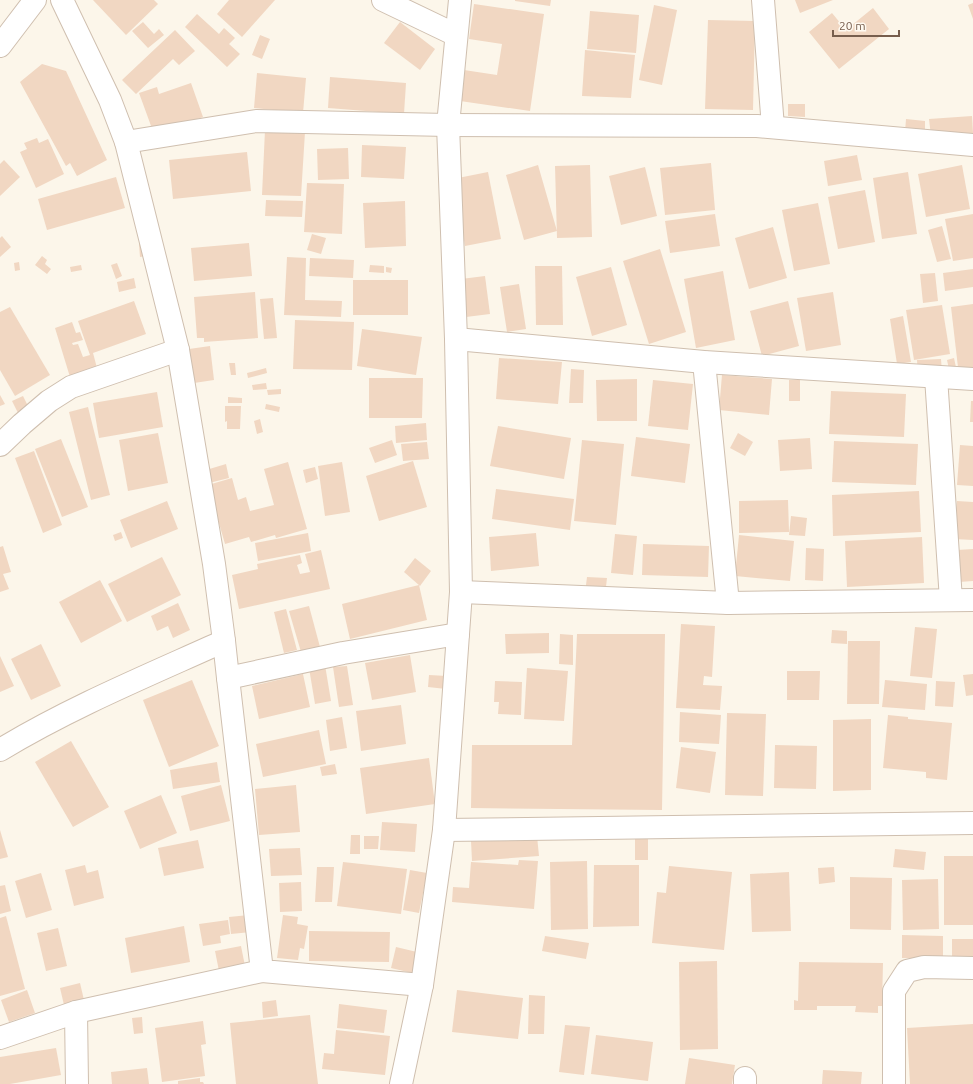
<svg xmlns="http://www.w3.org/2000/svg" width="973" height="1084" viewBox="0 0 973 1084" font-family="Ubuntu,sans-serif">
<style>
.building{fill:#f1d7c2}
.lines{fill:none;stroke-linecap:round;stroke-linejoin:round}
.street-casing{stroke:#cfbfaf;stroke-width:24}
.street{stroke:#fff;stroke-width:22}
</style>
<rect width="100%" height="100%" fill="#fcf6ea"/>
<g class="building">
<path d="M93,0H154L158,4L126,35Z"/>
<path d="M229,0H275L242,37L217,14Z"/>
<path d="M515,0H551L550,6L515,1Z"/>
<path d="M795,0H833L800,13Z"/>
<path d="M973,3V19L968,5Z"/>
<path d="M474,4L544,14L530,111L460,101L464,70L497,75L502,44L469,39Z"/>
<path d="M654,5L677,10L662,85L639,80Z"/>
<path d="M873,8L889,29L839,69L809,32L832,13L846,30Z"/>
<path d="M590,11L639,15L636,53L587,49Z"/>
<path d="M197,14L219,34L224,28L235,38L229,44L240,54L227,67L185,27Z"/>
<path d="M708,20L755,21L753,110L705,109Z"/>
<path d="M143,22L154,34L159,29L164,35L148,48L132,31Z"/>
<path d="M400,22L435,49L420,70L384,43Z"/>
<path d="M175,30L195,51L179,65L173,59L136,94L122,80Z"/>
<path d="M260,35L270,39L262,59L252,55Z"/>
<path d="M585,50L635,55L631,98L582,96Z"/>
<path d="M42,64L66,71L107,160L77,176L70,163L66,166L20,82Z"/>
<path d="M257,73L306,78L303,113L254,108Z"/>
<path d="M330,77L406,83L404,114L328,108Z"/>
<path d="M191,83L203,117L154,134L139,93L157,87L159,94Z"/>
<path d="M788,104H805V117L788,116Z"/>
<path d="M972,116L973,133L931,136L929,119Z"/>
<path d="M906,119L925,121V133L905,132Z"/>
<path d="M265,130L305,132L301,196L262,195Z"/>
<path d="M37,138L39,143L48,139L64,174L36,188L20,152L27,149L24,143Z"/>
<path d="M362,145L406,147L404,179L361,177Z"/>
<path d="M348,148L349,179L318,180L317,149Z"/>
<path d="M247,152L251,191L173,199L169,160Z"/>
<path d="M857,155L862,180L828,186L824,161Z"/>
<path d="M4,160L20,177L0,196V164Z"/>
<path d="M711,163L715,210L665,215L660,168Z"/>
<path d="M538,165L557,231L524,240L506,175Z"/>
<path d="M590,165L592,237L557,238L555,166Z"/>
<path d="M962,165L970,209L926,217L918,174Z"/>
<path d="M645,167L657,216L621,225L609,176Z"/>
<path d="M488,172L501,239L465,246L453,179Z"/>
<path d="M908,172L917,234L882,239L873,178Z"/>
<path d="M116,177L125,208L47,230L38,199Z"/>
<path d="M307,183L344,184L342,234L304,232Z"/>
<path d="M865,190L875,242L838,249L828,197Z"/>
<path d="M266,200L303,201L302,217L265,216Z"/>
<path d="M405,201L406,246L365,248L363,203Z"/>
<path d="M818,203L830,264L794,271L782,210Z"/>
<path d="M715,214L720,246L670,253L665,221Z"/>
<path d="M973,214V258L953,261L945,219Z"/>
<path d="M942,226L951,259L937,262L928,230Z"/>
<path d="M773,227L787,278L749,289L735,238Z"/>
<path d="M312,234L326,238L321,254L307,250Z"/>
<path d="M2,236L11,247L0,257V238Z"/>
<path d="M144,243L146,256L140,257L139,244Z"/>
<path d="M249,243L252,276L194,281L191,248Z"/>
<path d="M660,249L686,332L649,344L623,261Z"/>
<path d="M42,256L47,260L45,264L51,269L47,274L35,265Z"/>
<path d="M287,257L306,258L305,300L342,301L341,317L284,315Z"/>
<path d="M310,258L354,260L353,278L309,276Z"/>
<path d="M19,262L20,270L15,271L14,263Z"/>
<path d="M117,263L122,276L116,279L111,265Z"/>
<path d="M81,265L82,270L71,272L70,267Z"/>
<path d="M370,265L384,266V273L369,272Z"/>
<path d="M535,266H562L563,325H536Z"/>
<path d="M386,267L392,268L391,273L386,272Z"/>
<path d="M611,267L627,325L592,336L576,277Z"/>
<path d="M973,269V287L945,291L943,273Z"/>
<path d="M723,271L735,340L696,348L684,279Z"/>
<path d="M935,273L938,301L923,303L920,274Z"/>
<path d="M485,276L490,314L466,317L461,279Z"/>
<path d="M134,278L136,288L119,292L117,282Z"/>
<rect x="353" y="280" width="55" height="35"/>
<path d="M519,284L526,329L507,332L500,287Z"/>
<path d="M255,292L258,338L204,342V338H197L194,297Z"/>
<path d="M833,292L841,345L806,351L797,298Z"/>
<path d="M273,298L277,338L264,339L260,299Z"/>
<path d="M134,301L146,334L93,353L97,368L70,377L55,328L72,322L76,333L80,332L83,340L72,343L73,345L78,344L83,357L90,355L78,321Z"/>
<path d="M788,301L799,346L762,356L750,311Z"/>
<path d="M973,304V375L959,376L951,307Z"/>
<path d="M942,305L950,354L914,360L906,310Z"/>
<path d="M10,307L50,375L15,396L0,370V312Z"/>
<path d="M903,316L911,362L897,364L890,319Z"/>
<path d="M295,320L354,322L352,370L293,369Z"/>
<path d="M362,329L422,337L416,375L357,366Z"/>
<path d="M210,346L214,380L194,383L189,349Z"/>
<path d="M499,358L562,362L558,404L496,399Z"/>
<path d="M954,358L957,372L950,374L947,360Z"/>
<path d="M941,359L942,372L918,374L917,360Z"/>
<path d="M229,363H235L236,375H231Z"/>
<path d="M266,368L267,373L248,378L247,373Z"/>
<path d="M571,369L584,370L583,403H569Z"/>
<path d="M722,375L772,379L769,415L719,410Z"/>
<path d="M369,378H423L422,418H369Z"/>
<path d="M637,379V421H597L596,380Z"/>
<path d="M653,380L693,384L688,430L648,426Z"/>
<rect x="789" y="380" width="11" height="21"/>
<path d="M266,383L267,389L253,390L252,385Z"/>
<path d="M281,389V394L268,395L267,390Z"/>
<path d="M831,391L906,394L904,437L829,434Z"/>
<path d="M157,392L163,427L99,438L93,403Z"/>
<path d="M0,395L5,404L0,406Z"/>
<path d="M23,396L29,408L18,413L12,401Z"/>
<path d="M228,397L242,398V403H228Z"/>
<path d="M971,401H973V422H970Z"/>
<path d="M266,404L280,407L279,412L265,409Z"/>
<path d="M225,406H241L240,429H227V421L225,422Z"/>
<path d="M88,407L110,495L91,500L69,412Z"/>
<path d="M260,419L263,432L257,434L254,421Z"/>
<path d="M426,423L427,440L396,443L395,426Z"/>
<path d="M498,426L571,438L564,479L490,466Z"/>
<path d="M158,433L168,483L128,491L119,440Z"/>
<path d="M738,433L753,442L745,456L730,448Z"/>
<path d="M636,437L690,444L685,483L631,476Z"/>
<path d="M810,438L812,469L780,471L778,440Z"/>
<path d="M61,439L88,507L62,517L35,449Z"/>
<path d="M392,440L397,455L375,463L369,448Z"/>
<path d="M582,440L624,444L616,525L574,521Z"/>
<path d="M834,441L918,444L916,485L832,482Z"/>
<path d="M427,442L429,459L403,461L401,444Z"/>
<path d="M960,445L973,446V486L957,485Z"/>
<path d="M34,451L62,525L43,533L15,458Z"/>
<path d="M413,461L427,507L379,521L366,476Z"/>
<path d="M288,462L307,529L276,538L275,535L251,542L249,537L225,544L208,485L232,478L238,500L246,497L250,511L274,505L264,469Z"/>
<path d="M342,462L350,512L325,516L318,466Z"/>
<path d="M226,464L229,478L209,483L206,470Z"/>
<path d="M315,467L318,479L306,483L303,470Z"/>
<path d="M496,489L574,499L570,530L492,519Z"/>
<path d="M919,491L921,532L833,536L832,495Z"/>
<path d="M788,500L789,532L739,533V501Z"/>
<path d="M167,501L178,529L131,548L120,520Z"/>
<path d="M957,501L973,502V540L954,539Z"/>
<path d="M791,516L807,518L805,536L789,535Z"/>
<path d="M121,532L123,538L115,541L113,535Z"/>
<path d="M308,533L311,551L258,561L255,543Z"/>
<path d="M536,533L539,566L491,571L489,537Z"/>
<path d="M615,534L637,536L633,575L611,573Z"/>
<path d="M739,535L794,541L790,581L735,576Z"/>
<path d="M922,537L924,583L847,587L845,541Z"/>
<path d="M643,544L709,546L708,577L642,575Z"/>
<path d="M3,546L11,572L3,574L9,589L0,592V547Z"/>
<path d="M806,548L824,549L823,581L805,580Z"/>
<path d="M973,549V581L959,582L957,550Z"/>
<path d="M321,550L330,589L239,609L232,575L258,569L257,564L300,555L302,563L297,565L300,574L310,572L305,554Z"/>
<path d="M162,557L181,595L127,622L108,584Z"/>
<path d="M415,558L431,571L420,586L404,572Z"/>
<path d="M587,577L607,578L605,595L585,593Z"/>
<path d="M100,580L122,621L81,643L59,602Z"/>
<path d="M419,585L427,620L350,639L342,604Z"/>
<path d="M178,603L190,630L173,638L168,626L157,631L151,616Z"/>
<path d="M309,606L320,647L301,652L289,611Z"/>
<path d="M286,609L297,650L284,653L274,612Z"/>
<path d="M681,624L715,626L712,677L704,676L703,685L722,686L720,710L676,708Z"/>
<path d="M915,627L937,629L932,678L910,676Z"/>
<path d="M832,630L847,631V644L831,643Z"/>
<path d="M549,633V653L506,654L505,634Z"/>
<path d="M560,634L573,635V665L559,664Z"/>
<path d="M577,634H665L662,810L471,808L472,745H572Z"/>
<path d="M848,641H880L879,704H847Z"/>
<path d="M41,644L61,686L31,700L11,659Z"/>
<path d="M410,655L416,692L372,700L365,663Z"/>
<path d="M0,656L14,686L0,692Z"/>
<path d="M325,665L331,701L315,704L309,668Z"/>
<path d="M347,666L353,705L339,707L333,667Z"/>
<path d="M527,668L568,671L564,721L524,719Z"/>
<path d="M787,671H820L819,700H787Z"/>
<path d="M303,674L310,707L259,719L252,686Z"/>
<path d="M973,674V695L966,696L963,675Z"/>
<path d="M429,675L447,676L446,689L428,687Z"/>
<path d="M192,680L219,746L169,767L143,700Z"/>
<path d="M885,680L927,684L925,710L882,707Z"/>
<path d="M495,681L522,682L521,715L498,714L499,702H494Z"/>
<path d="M936,681L955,682L953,707L935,706Z"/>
<path d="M401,705L406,744L361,751L356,711Z"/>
<path d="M680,712L721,715L719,744L679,742Z"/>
<path d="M727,713L766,714L763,796L725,795Z"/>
<path d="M888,715L908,717V719L952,723L947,780L926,778V772L883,768Z"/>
<path d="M342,717L347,748L330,751L326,720Z"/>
<path d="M871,719V790L833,791V720Z"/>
<path d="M319,730L326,764L263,777L256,744Z"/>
<path d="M71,741L109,807L73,827L35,762Z"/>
<path d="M775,745L817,746L816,789L774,788Z"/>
<path d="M681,747L716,752L710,793L676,788Z"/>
<path d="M429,758L435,804L366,814L360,768Z"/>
<path d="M217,762L220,782L173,789L170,770Z"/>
<path d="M335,764L337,774L322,776L320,767Z"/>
<path d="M221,785L230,821L190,831L181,796Z"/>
<path d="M296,785L300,832L259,835L255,789Z"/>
<path d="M161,795L177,833L140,849L124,811Z"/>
<path d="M382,822L417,824L415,852L380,850Z"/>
<path d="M0,830L8,857L0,859Z"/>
<path d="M351,835H360V854H350Z"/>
<path d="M364,836H379L378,849H364Z"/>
<path d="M537,836L539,856L472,861L471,841Z"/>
<rect x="635" y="839" width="13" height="21"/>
<path d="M198,840L204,868L164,876L158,848Z"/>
<path d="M300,848L302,875L271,876L269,849Z"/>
<path d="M895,849L926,852L924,870L893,867Z"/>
<rect x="944" y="856" width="29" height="69"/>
<path d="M519,860L538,861L534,909L452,902L453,887L469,888L471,862L518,865Z"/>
<path d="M587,861L588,929L551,930L550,862Z"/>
<path d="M343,862L407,869L401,914L337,906Z"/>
<path d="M85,865L87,873L98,870L104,898L74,906L65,870Z"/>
<path d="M594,865H639V926L593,927Z"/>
<path d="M669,866L732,872L724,950L652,943L657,892L666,893Z"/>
<path d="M317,867H334L332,902H315Z"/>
<path d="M834,867L835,882L819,884L818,868Z"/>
<path d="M410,870L427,873L419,913L403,910Z"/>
<path d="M789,872L791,931L752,932L750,874Z"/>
<path d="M41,873L52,910L26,918L15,881Z"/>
<path d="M850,877L892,878L891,930L850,929Z"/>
<path d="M938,879L939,929L903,930L902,880Z"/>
<path d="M301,882L302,911L280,912L279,883Z"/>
<path d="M5,885L11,911L0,914V886Z"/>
<path d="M249,915L251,932L231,934L229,917Z"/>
<path d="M283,915L298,917L297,924L308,926L304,949L300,948L298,960L277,958Z"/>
<path d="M6,916L25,989L0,996V918Z"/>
<path d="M228,920L230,934L220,936L221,943L203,946L199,924Z"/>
<path d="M184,926L190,962L131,973L125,938Z"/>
<path d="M58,928L67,966L46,971L37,933Z"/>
<path d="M309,931L390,932L389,962L309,961Z"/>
<path d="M902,935L943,936V959L902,958Z"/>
<path d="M545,936L589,943L586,959L542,951Z"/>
<rect x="952" y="939" width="21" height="21"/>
<path d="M241,946L246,971L220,976L215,951Z"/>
<path d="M396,947L417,952L412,973L391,968Z"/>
<path d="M717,961L718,1049L680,1050L679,962Z"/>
<path d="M799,962L883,963L882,1006H878V1013L855,1012L856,1006H817V1010H794V1000L798,1001Z"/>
<path d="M80,983L84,1000L64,1005L60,988Z"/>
<path d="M27,990L35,1013L9,1022L1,1000Z"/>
<path d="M457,990L523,998L518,1039L452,1032Z"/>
<path d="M529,995L545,996L544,1034H528Z"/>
<path d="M276,1000L278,1016L263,1018L262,1002Z"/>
<path d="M339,1004L387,1010L384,1033L337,1028Z"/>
<path d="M310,1015L318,1084H236L230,1023Z"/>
<path d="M142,1017L143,1033L134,1034L132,1018Z"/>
<path d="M203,1021L206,1044L201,1045L205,1076L162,1082L155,1028Z"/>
<path d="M973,1024V1084H910L907,1028Z"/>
<path d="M565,1025L590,1027L584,1075L559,1072Z"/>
<path d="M336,1030L390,1036L385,1075L322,1069L324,1053L334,1054Z"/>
<path d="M596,1035L653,1042L648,1081L591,1074Z"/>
<path d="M56,1048L61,1075L10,1084H0V1057Z"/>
<path d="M689,1058L735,1065L732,1084H685Z"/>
<path d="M147,1068L149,1084H112L111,1072Z"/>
<path d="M823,1070L862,1072L861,1084H822Z"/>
<path d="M200,1078V1082H203L204,1084H178V1081Z"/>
</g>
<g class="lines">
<g class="street-casing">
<g id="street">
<path d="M62,0L110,100L126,142L178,350L214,564L224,641L228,678L262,971L422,985"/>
<path d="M383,0L456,35"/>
<path d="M763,0L773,127"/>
<path d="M0,46L35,0"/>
<path d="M126,142L256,121L448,125L757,126L973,145"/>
<path d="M456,339L704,362L973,379"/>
<path d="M704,362L728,603"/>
<path d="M936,377L951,600"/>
<path d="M0,445L22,424L49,401L71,387L178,350"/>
<path d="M461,592L728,603L973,600"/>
<path d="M228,678L343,653L458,634"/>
<path d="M0,750C71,707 149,675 224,641"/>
<path d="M444,830L973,823"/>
<path d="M76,1012L77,1084"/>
<path d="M0,1038L76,1012L262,971"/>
<path d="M401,1084L422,985L444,830L461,592L456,339L448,125L460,0"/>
<path d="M745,1084V1078"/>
<path d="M894,1084V991L907,971L924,967L973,968"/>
</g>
</g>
<use href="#street" class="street"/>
</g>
<path d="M833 30v6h66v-6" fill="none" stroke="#775e4d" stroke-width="2"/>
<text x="839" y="30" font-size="12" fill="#775e4d" stroke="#fffaf1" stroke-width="3" paint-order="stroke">20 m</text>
</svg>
